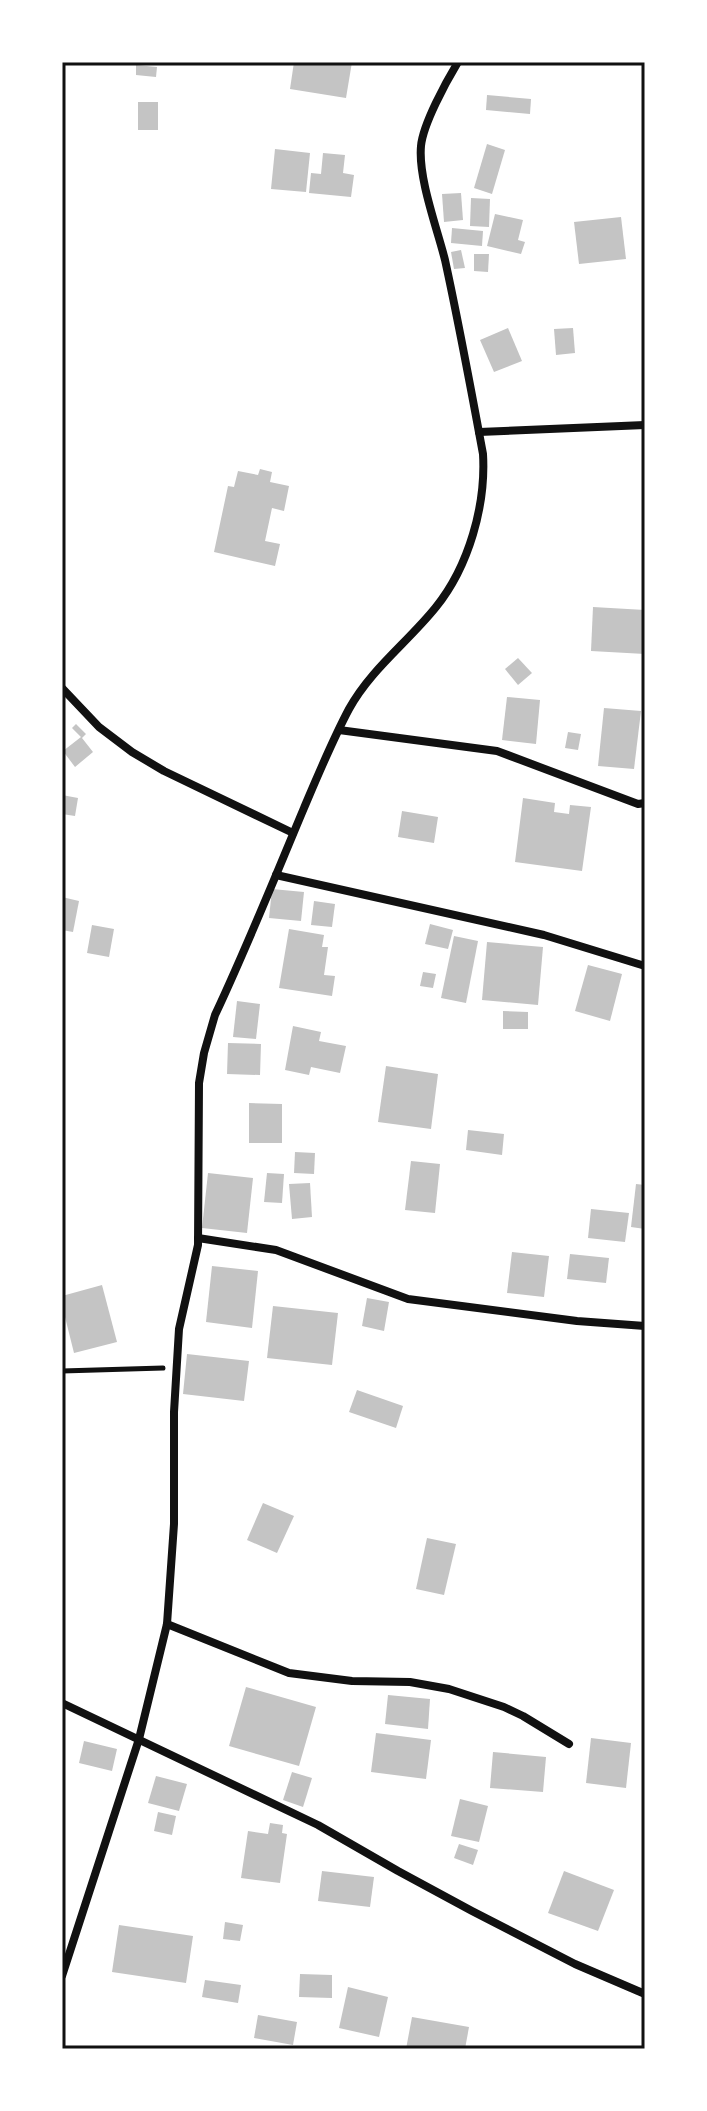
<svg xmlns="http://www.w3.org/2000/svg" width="707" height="2111" viewBox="0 0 707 2111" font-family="Inter,sans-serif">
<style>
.building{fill:#c4c4c4}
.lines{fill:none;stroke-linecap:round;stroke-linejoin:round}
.path{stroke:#111;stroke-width:5}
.minor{stroke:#111;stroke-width:8}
.neatline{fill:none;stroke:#111;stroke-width:3}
</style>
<rect width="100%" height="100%" fill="#fff"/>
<g class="building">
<path d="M294,62H352L346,98L290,89Z"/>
<path d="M136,65L157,67L156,77L136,75Z"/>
<path d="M487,95L531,99L530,114L486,110Z"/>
<rect x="138" y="102" width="20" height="28"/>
<path d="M487,144L505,150L492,194L474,188Z"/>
<path d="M275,149L310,153L306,192L271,189Z"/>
<path d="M323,153L345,155L343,173L354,175L351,197L309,193L311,173L321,174Z"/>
<path d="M461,193L463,220L444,222L442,194Z"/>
<path d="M471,198L490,199L489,227L470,226Z"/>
<path d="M495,214L523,220L518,240L525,242L521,254L487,246Z"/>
<path d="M621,217L626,259L579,264L574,222Z"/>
<path d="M452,228L483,231L482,246L451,243Z"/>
<path d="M461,250L465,268L454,269L451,252Z"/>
<path d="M474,254H489L488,272L474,271Z"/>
<path d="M508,328L522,361L494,372L480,340Z"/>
<path d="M573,328L575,353L556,355L554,329Z"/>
<path d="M260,469L272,472L270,482L289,486L284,511L272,508L265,541L280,544L275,566L214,552L228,486L234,487L238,471L258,475Z"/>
<path d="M593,607L645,610V654L591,651Z"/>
<path d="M518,658L532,673L518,685L505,669Z"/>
<path d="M507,697L540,700L536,744L502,740Z"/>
<path d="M604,708L641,711L634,769L598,766Z"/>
<path d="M76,724L86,734L82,738L93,752L75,767L63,751L81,737L72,728Z"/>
<path d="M568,732L581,734L578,750L565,748Z"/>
<path d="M62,795L78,798L75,816L62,814Z"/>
<path d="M523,798L555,803L554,812L569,814L570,805L591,807L582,871L515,862Z"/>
<path d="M402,811L438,817L434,843L398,837Z"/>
<path d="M272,889L304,892L301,921L269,918Z"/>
<path d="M62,897L79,901L73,932L62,930Z"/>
<path d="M314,901L335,904L332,927L311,925Z"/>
<path d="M430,924L453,930L448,949L425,944Z"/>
<path d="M92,925L114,929L109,957L87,953Z"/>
<path d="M289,929L324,935L322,947H328L324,975L335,976L332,996L279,988Z"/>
<path d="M454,936L478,941L466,1003L441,998Z"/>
<path d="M487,942L543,947L538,1005L482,1000Z"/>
<path d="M588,965L622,974L610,1021L575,1011Z"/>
<path d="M423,972L436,974L433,988L420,986Z"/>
<path d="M237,1001L260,1004L256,1039L233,1037Z"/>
<path d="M503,1011L528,1012V1029H503Z"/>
<path d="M293,1026L321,1032L319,1041L346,1046L340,1073L311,1067L309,1075L285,1070Z"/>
<path d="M228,1043L261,1044L260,1075L227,1074Z"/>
<path d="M386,1066L438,1074L431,1129L378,1122Z"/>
<path d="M249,1103L282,1104V1143H249Z"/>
<path d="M468,1130L504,1134L502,1155L466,1150Z"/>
<path d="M295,1152L315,1153L314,1174L294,1173Z"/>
<path d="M411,1161L440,1164L435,1213L405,1210Z"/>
<path d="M208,1173L253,1178L247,1233L202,1228Z"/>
<path d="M267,1173L284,1174L282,1203L264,1202Z"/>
<path d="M310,1183L312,1217L292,1219L289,1184Z"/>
<path d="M636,1184L645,1185V1229L631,1227Z"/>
<path d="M591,1209L629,1213L625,1242L588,1238Z"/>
<path d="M512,1252L549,1256L544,1297L507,1293Z"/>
<path d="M570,1254L609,1258L606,1283L567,1279Z"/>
<path d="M212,1266L258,1271L252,1328L206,1322Z"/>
<path d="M102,1285L117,1342L74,1353L62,1305V1296Z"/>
<path d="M367,1298L389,1302L384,1331L362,1326Z"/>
<path d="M273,1306L338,1313L332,1365L267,1358Z"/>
<path d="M187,1354L249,1361L244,1401L183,1394Z"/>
<path d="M357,1390L403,1406L396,1428L349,1412Z"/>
<path d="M263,1503L294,1516L277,1553L247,1540Z"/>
<path d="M427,1538L456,1544L444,1595L416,1589Z"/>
<path d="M246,1687L316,1707L299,1766L229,1746Z"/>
<path d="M388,1695L430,1699L428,1729L385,1724Z"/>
<path d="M376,1733L431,1740L426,1779L371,1772Z"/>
<path d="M591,1738L631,1743L626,1788L586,1783Z"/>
<path d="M84,1741L117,1749L112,1771L79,1763Z"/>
<path d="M493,1752L546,1757L543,1792L490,1788Z"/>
<path d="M292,1772L312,1778L303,1807L283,1800Z"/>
<path d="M156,1776L187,1784L179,1811L148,1803Z"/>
<path d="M460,1799L488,1806L479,1842L451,1836Z"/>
<path d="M158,1812L176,1816L172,1835L154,1831Z"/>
<path d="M270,1823L283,1825L282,1833L287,1834L280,1883L241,1878L248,1831L268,1834Z"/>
<path d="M459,1844L478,1850L473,1865L454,1858Z"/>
<path d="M322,1871L374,1877L370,1907L318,1901Z"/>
<path d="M564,1871L614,1890L598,1931L548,1913Z"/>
<path d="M225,1922L243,1925L240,1941L223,1939Z"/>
<path d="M119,1925L193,1936L186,1983L112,1972Z"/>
<path d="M300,1974L332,1975V1998L299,1997Z"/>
<path d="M205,1980L241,1985L238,2003L202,1997Z"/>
<path d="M348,1987L388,1997L379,2037L339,2028Z"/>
<path d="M258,2015L297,2022L293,2045L254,2038Z"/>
<path d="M412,2017L469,2027L465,2049H406Z"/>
</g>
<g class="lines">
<path class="path" d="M62,1371L163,1368"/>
<g class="minor">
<path d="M479,432L645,425"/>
<path d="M62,688L99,727L132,752L164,771L293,833"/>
<path d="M339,730L497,751L638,804L645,803"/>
<path d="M276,875L544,935L645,966"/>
<path d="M198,1238L276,1250L408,1299L577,1321L645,1326"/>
<path d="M167,1624L289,1673L352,1681L410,1682L449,1689L504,1707L523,1716L569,1744"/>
<path d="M62,1703L318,1825L398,1871L472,1911L575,1964L645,1994"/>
<path d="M62,1976L139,1739L167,1624L174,1524V1412L179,1329L198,1245L199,1083L204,1053L215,1015C247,947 275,877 304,808C318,775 332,741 349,709C371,669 408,642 436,607C469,566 486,505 483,454C471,389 459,324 445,260C437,228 418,178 421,146C423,124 446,82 458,62"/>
</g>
</g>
<rect width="707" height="2111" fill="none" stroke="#ffffff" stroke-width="128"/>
<rect x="64" y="64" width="579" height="1983" class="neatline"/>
</svg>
